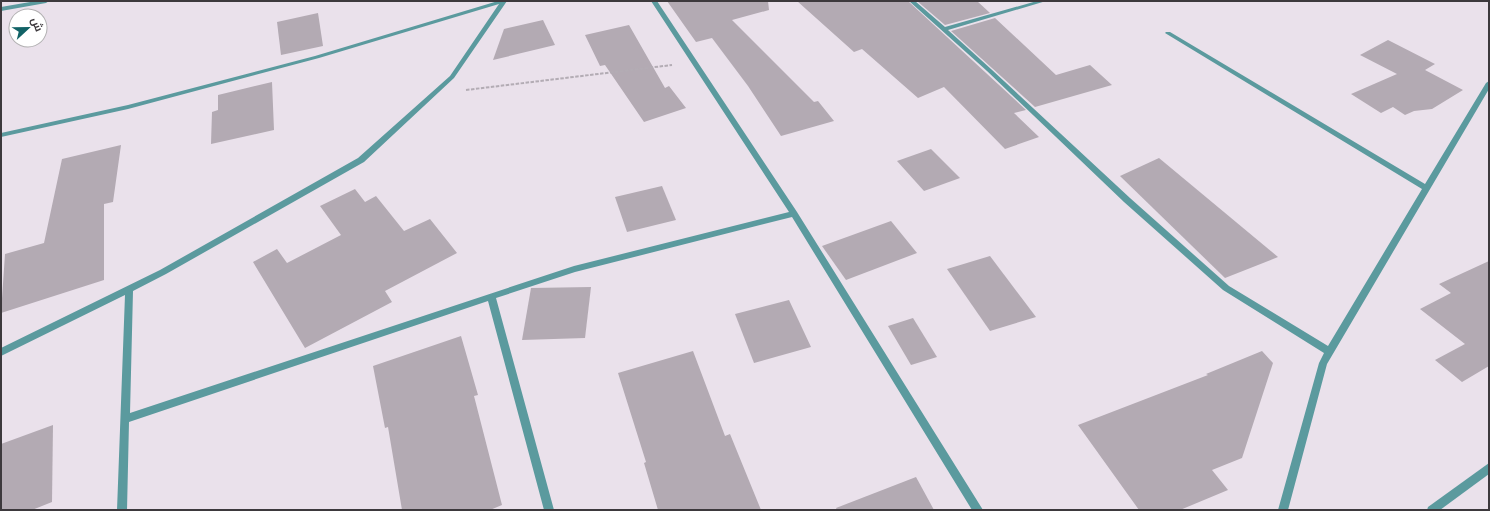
<svg xmlns="http://www.w3.org/2000/svg" width="1490" height="511" viewBox="0 0 1490 511" font-family="'Roboto Serif',Cairo,serif">
<style>
.building{fill:#b3aab3}
.lines{fill:none;stroke-linecap:round;stroke-linejoin:round}
.path{stroke:#b3acb4;stroke-width:2;stroke-dasharray:3.5 1.5;stroke-linecap:butt}
.street{fill:#5b9a9e;fill-rule:evenodd}
</style>
<rect width="100%" height="100%" fill="#eae1eb"/>
<g class="building">
<path d="M667,1H768L769,10L732,20L814,102L818,101L834,121L781,136L748,86L712,38L696,42Z"/>
<path d="M797,1H908L1026,110L1014,113L1039,137L1005,149L944,87L918,98L862,49L854,52Z"/>
<path d="M917,1H977L990,13L945,25Z"/>
<path d="M318,13L323,46L281,55L277,22Z"/>
<path d="M995,18L1056,75L1090,65L1112,85L1035,107L951,31Z"/>
<path d="M543,20L555,45L493,60L504,29Z"/>
<path d="M629,25L665,88L669,86L686,108L644,122L605,65L600,66L585,35Z"/>
<path d="M1388,40L1435,64L1425,70L1463,90L1432,109L1414,111L1405,115L1393,107L1381,113L1351,94L1397,74L1360,55Z"/>
<path d="M272,82L274,130L211,144L212,112L218,110V95Z"/>
<path d="M121,145L113,202L104,204V280L1,313L5,254L44,243L62,159Z"/>
<path d="M931,149L960,178L924,191L897,161Z"/>
<path d="M1159,158L1278,257L1225,278L1120,176Z"/>
<path d="M662,186L676,220L627,232L615,197Z"/>
<path d="M355,189L365,202L376,196L404,231L430,219L457,253L385,291L392,302L305,348L253,262L277,249L287,263L341,235L320,206Z"/>
<path d="M891,221L917,253L846,280L822,246Z"/>
<path d="M990,256L1036,317L990,331L947,269Z"/>
<path d="M1489,261V366L1462,382L1435,360L1465,344L1420,309L1451,293L1439,284Z"/>
<path d="M591,287L585,338L522,340L531,288Z"/>
<path d="M789,300L811,347L754,363L735,314Z"/>
<path d="M913,318L937,357L911,365L888,326Z"/>
<path d="M461,336L478,395L474,396L502,505L490,510H402L388,427L385,428L373,366Z"/>
<path d="M693,351L725,436L730,434L761,510H658L644,463L646,462L618,373Z"/>
<path d="M1262,351L1273,363L1242,458L1212,470L1228,490L1180,510H1139L1078,425L1208,375L1206,374Z"/>
<path d="M53,425L52,502L32,510H1V444Z"/>
<path d="M916,477L934,510H837L836,508Z"/>
</g>
<g class="lines">
<path class="path" d="M466,90L672,65"/>
<g class="street">
<path d="M36,1H49L46,3L1,11V7Z"/>
<path d="M498,1H507L454,78L364,162L166,274L133,291L130,413L574,266L789,212L651,1H657L797,212L983,510H972L792,217L575,272L496,298L554,510H544L488,301L129,422L127,510H117L125,295L1,356V348L160,270L358,158L450,76L499,4L319,58L128,109L1,137V133L128,105L315,56Z"/>
<path d="M909,1H915L945,27L1037,1H1046L948,30L991,69L1130,198L1229,286L1328,346L1422,189L1165,33L1166,32H1170L1425,184L1486,83L1489,81V89L1327,364L1288,510H1278L1319,363L1324,353L1223,290L1124,202L987,71Z"/>
<path d="M1489,463V474L1440,510H1427L1428,507Z"/>
</g>
</g>
<rect width="1490" height="511" fill="none" stroke="#3d393d" stroke-width="4"/>
<g transform="translate(28 28) rotate(68)"><circle r="19" fill="#ffffff" stroke="#b1b0b1"/>
<path d="M0-3L7 15L0 10L-7 15Z" fill="#116266"/>
<text y="-6" font-size="11" font-weight="bold" text-anchor="middle" fill="#3d393d">ش</text>
</g>
</svg>
